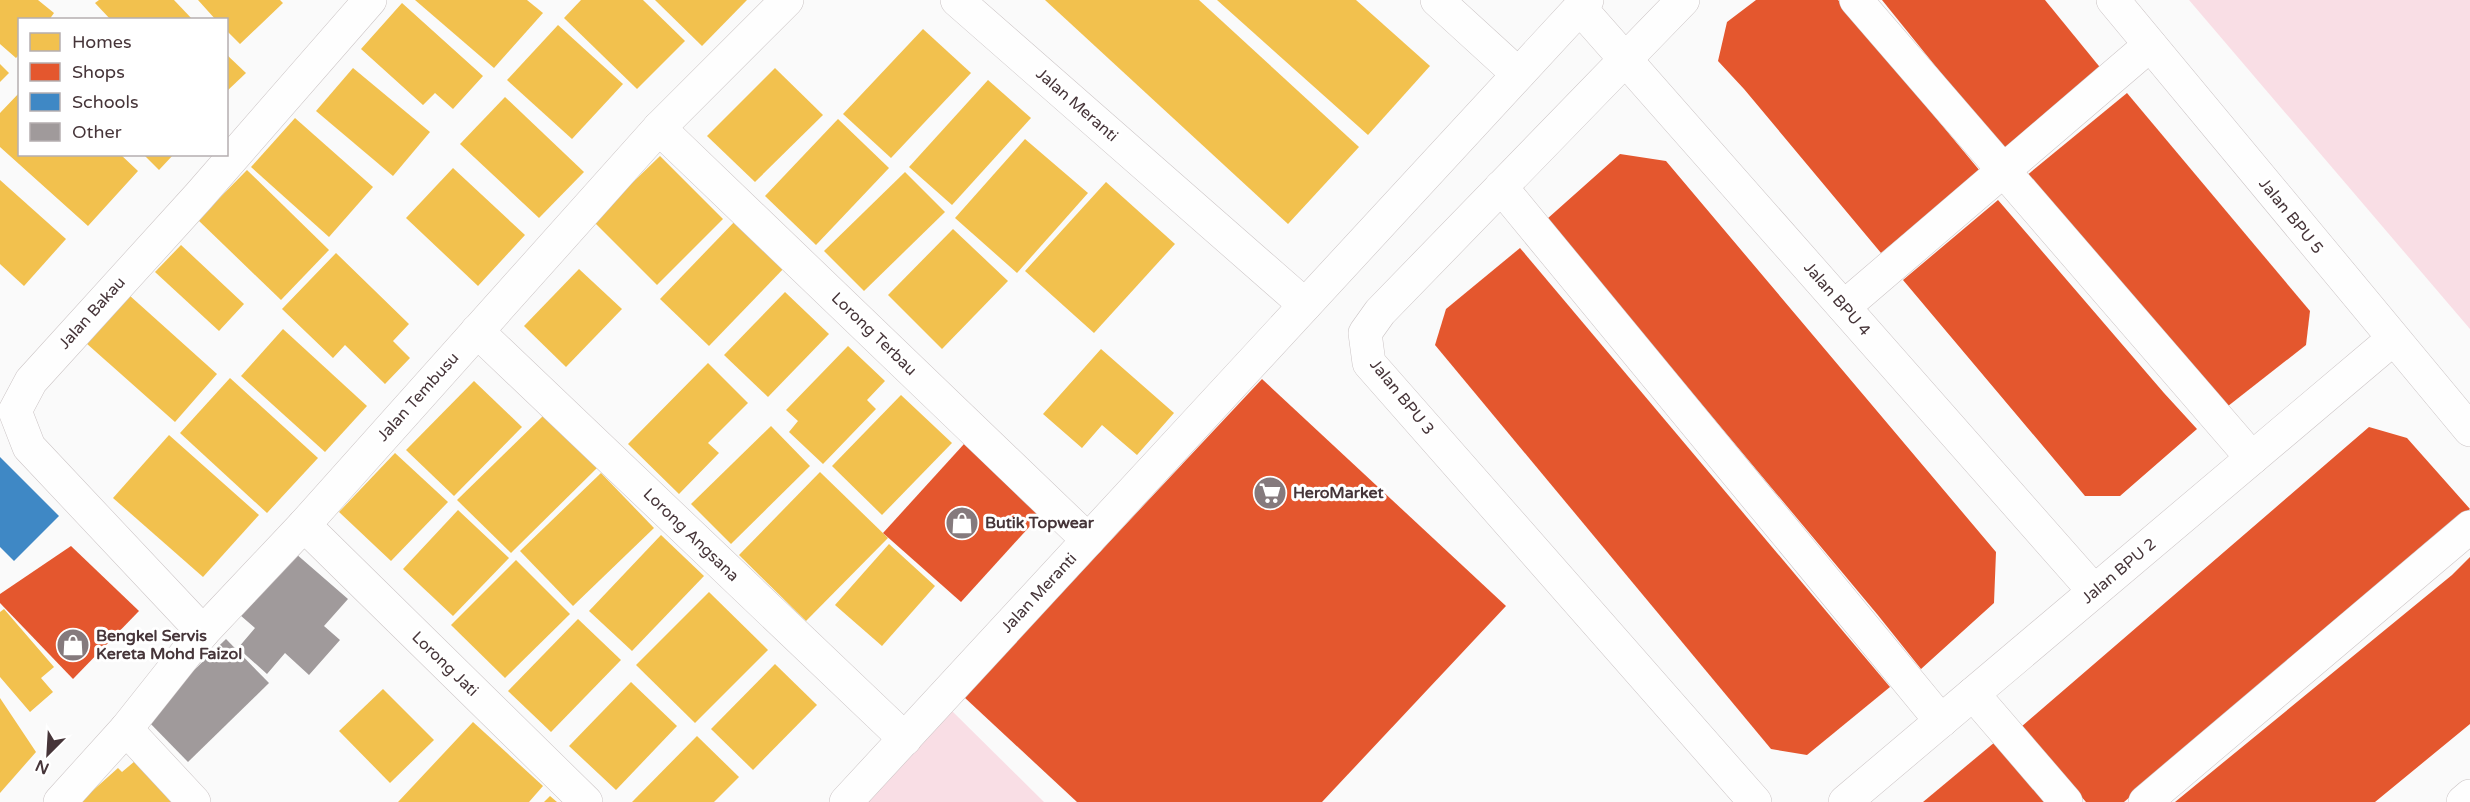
<svg xmlns="http://www.w3.org/2000/svg" width="2470" height="802" viewBox="0 0 2470 802" font-family="'Varela Round',sans-serif">
<style>
.green{fill:#f9dee5}
.homes{fill:#f2c14e}
.shops{fill:#e4572e}
.schools{fill:#3f88c5}
.building{fill:#a09a9b}
.lines{fill:none;stroke-linecap:round;stroke-linejoin:round}
.minor-casing{stroke:#cbc4c5;stroke-width:34}
.minor{stroke:#fefefe;stroke-width:33}
.labels{text-anchor:middle;dominant-baseline:central;stroke-width:6;stroke-linejoin:round;paint-order:stroke}
.street-label{font-size:16px;fill:#463539;stroke:#fff}
.poi-label{font-size:16px;font-weight:bold;fill:#463539;stroke:#fff;text-anchor:start}
</style>
<rect width="100%" height="100%" fill="#fafafa"/>
<g class="green">
<path d="M2189,0H2470V329Z"/>
<path d="M950,709L1044,802H865Z"/>
</g>
<g class="homes">
<path d="M0,0H38L54,13L49,20H20V54L16,58L0,44Z"/>
<path d="M99,0H174L193,20H111L95,3Z"/>
<path d="M198,0H280L283,3L240,44L226,30V20H216Z"/>
<path d="M415,0H527L543,13L494,68Z"/>
<path d="M581,0H643L685,41L637,89L564,18Z"/>
<path d="M655,0H747L702,46Z"/>
<path d="M1045,0H1199L1359,147L1288,224Z"/>
<path d="M1217,0H1356L1430,66L1368,135Z"/>
<path d="M402,3L483,76L453,109L435,93L423,105L361,49Z"/>
<path d="M558,25L623,84L572,139L507,80Z"/>
<path d="M923,29L971,73L891,158L843,114Z"/>
<path d="M226,54L246,73L226,92Z"/>
<path d="M0,64L9,73L0,82Z"/>
<path d="M353,68L430,132L393,176L316,111Z"/>
<path d="M775,68L823,115L755,182L707,136Z"/>
<path d="M988,80L1031,118L952,205L909,167Z"/>
<path d="M20,92V154H120L138,171L88,226L0,147V113Z"/>
<path d="M505,97L584,172L539,218L460,144Z"/>
<path d="M295,118L373,187L329,237L251,167Z"/>
<path d="M838,119L889,168L816,245L765,196Z"/>
<path d="M1025,139L1088,193L1017,273L955,218Z"/>
<path d="M143,154H174L159,170Z"/>
<path d="M660,156L723,219L657,285L593,221Z"/>
<path d="M453,168L525,235L478,286L406,218Z"/>
<path d="M247,170L329,250L281,300L198,220Z"/>
<path d="M905,172L945,212L864,291L824,251Z"/>
<path d="M0,180L66,239L24,286L0,264Z"/>
<path d="M1106,182L1175,244L1094,333L1025,271Z"/>
<path d="M738,218L787,265L709,346L660,299Z"/>
<path d="M953,229L1008,281L942,349L888,295Z"/>
<path d="M181,245L244,304L219,331L155,272Z"/>
<path d="M336,253L409,324L393,341L410,358L385,384L345,345L333,358L282,309Z"/>
<path d="M579,269L622,309L566,367L524,326Z"/>
<path d="M785,292L829,334L768,397L724,355Z"/>
<path d="M129,295L217,374L175,422L86,343Z"/>
<path d="M283,329L367,406L325,452L241,376Z"/>
<path d="M848,346L885,381L867,400L876,409L823,464L789,432L798,421L786,410Z"/>
<path d="M1101,349L1174,413L1137,455L1102,425L1082,448L1043,414Z"/>
<path d="M708,363L748,403L708,443L719,453L679,494L628,444Z"/>
<path d="M230,378L318,458L267,513L180,433Z"/>
<path d="M474,381L522,427L454,496L406,450Z"/>
<path d="M901,395L952,443L882,515L832,466Z"/>
<path d="M545,414L598,467L511,553L457,500Z"/>
<path d="M771,426L810,466L731,544L691,504Z"/>
<path d="M169,435L259,515L203,577L113,498Z"/>
<path d="M395,453L448,502L391,561L339,512Z"/>
<path d="M820,472L888,538L806,621L739,555Z"/>
<path d="M601,473L654,528L573,606L520,551Z"/>
<path d="M458,510L509,558L453,616L403,569Z"/>
<path d="M661,535L704,576L632,651L589,611Z"/>
<path d="M889,544L935,586L882,646L835,605Z"/>
<path d="M516,560L570,614L505,678L451,625Z"/>
<path d="M709,592L768,650L695,723L636,665Z"/>
<path d="M4,609L54,667L41,678L53,692L30,712L0,677V612Z"/>
<path d="M578,619L621,660L551,732L508,691Z"/>
<path d="M775,664L817,705L753,770L711,729Z"/>
<path d="M631,682L677,726L616,790L569,746Z"/>
<path d="M383,689L434,740L390,783L339,731Z"/>
<path d="M0,698L36,752L0,793Z"/>
<path d="M473,722L543,786L529,802H398Z"/>
<path d="M697,736L739,777L714,802H632Z"/>
<path d="M135,761L171,802H80L118,768L122,772Z"/>
<path d="M550,796L557,802H544Z"/>
</g>
<g class="shops">
<path d="M1756,0H1838L1980,171L1881,253L1744,89L1718,61L1727,22Z"/>
<path d="M1882,0H2045L2103,71L2004,151Z"/>
<path d="M2127,93L2310,311L2306,345L2223,410L2026,176Z"/>
<path d="M1620,154L1666,161L1996,552L1994,603L1921,669L1877,614L1547,219Z"/>
<path d="M1998,200L2164,393L2197,429L2120,496H2085L1903,280Z"/>
<path d="M1520,248L1890,687L1807,755L1771,749L1435,345L1446,309Z"/>
<path d="M1262,379L1506,606L1322,802H1077L964,697Z"/>
<path d="M2369,427L2407,438L2470,509L2429,540L2124,802H2086L2021,727Z"/>
<path d="M964,444L1042,513L961,602L883,533Z"/>
<path d="M71,546L139,611L73,679L0,603V594Z"/>
<path d="M2470,557V724L2375,802H2175L2452,575Z"/>
<path d="M1995,742L2044,802H1923Z"/>
</g>
<path class="schools" d="M0,457L59,516L14,561L0,547Z"/>
<g class="building">
<path d="M295,553L348,599L324,626L340,640L309,675L285,653L267,674L238,648L255,628L240,615Z"/>
<path d="M226,639L269,683L188,762L145,718Z"/>
</g>
<g class="lines">
<g class="minor-casing">
<g id="minor">
<path d="M957,0L1305,305"/>
<path d="M1437,0L1518,74"/>
<path d="M1683,0L1380,312L1365,333L1369,363L1755,802"/>
<path d="M1856,0L2252,458"/>
<path d="M2113,0L2470,430"/>
<path d="M1580,8L2094,591"/>
<path d="M659,128L1088,540"/>
<path d="M1501,187L1941,721"/>
<path d="M1844,307L2150,45"/>
<path d="M477,331L905,739"/>
<path d="M304,525L586,802"/>
<path d="M203,632L29,447L15,411L31,381L199,196L370,0"/>
<path d="M1973,694L2066,802"/>
<path d="M126,729L194,802"/>
<path d="M60,802L126,729L203,632L304,525L659,128L787,0"/>
<path d="M846,802L1587,0"/>
<path d="M1845,802L2393,339"/>
<path d="M2145,802L2470,527"/>
<path d="M2463,802L2470,796"/>
</g>
</g>
<use href="#minor" class="minor"/>
</g>
<defs>
<g id="supermarket-disc" transform="scale(1.725)"><circle r="9.5" fill="#857a7d" stroke="#fff"/><path d="M-6-5.5h2.5l.6 2H6L4.5 2H-2.5L-4.4-4H-6ZM-1.5 3.2a1.3 1.3 0 1 0 .1 0ZM3 3.2a1.3 1.3 0 1 0 .1 0Z" fill="#fff"/></g>
<g id="shop-disc" transform="scale(1.725)"><circle r="9.5" fill="#857a7d" stroke="#fff"/><path d="M-5-2.5h2.3a2.7 3.5 0 0 1 5.4 0H5L5.5 6h-11ZM-1.5-2.5h3a1.5 2.3 0 0 0-3 0Z" fill="#fff"/></g>
</defs>
<g fill-rule="evenodd">
<use href="#supermarket-disc" x="1270" y="493"/>
<use href="#shop-disc" x="962" y="523"/>
<use href="#shop-disc" x="73" y="645"/>
</g>
<g class="labels">
<g class="street-label">
<text transform="translate(1077 105) rotate(41)">Jalan Meranti</text>
<text transform="translate(2291 216) rotate(51)">Jalan BPU 5</text>
<text transform="translate(1837 299) rotate(49)">Jalan BPU 4</text>
<text transform="translate(92 313) rotate(-48)">Jalan Bakau</text>
<text transform="translate(874 334) rotate(44)">Lorong Terbau</text>
<text transform="translate(418 397) rotate(-48)">Jalan Tembusu</text>
<text transform="translate(1402 397) rotate(51)">Jalan BPU 3</text>
<text transform="translate(691 535) rotate(44)">Lorong Angsana</text>
<text transform="translate(2119 571) rotate(-40)">Jalan BPU 2</text>
<text transform="translate(1039 593) rotate(-47)">Jalan Meranti</text>
<text transform="translate(445 664) rotate(44)">Lorong Jati</text>
</g>
<g class="poi-label">
<text x="1293" y="493">HeroMarket</text>
<text x="985" y="523">Butik Topwear</text>
<text x="96" y="636">Bengkel Servis<tspan x="96" dy="18">Kereta Mohd Faizol</tspan></text>
</g>
</g>
<rect x="18" y="18" width="210" height="138" fill="#ffffff" stroke="#b5aeb0" stroke-width="1.5"/>
<rect x="30" y="33" width="30" height="18" fill="#f2c14e" stroke="#b5aeb0" stroke-width="1.5"/>
<text x="72" y="48" font-size="18" fill="#463539">Homes</text>
<rect x="30" y="63" width="30" height="18" fill="#e4572e" stroke="#b5aeb0" stroke-width="1.5"/>
<text x="72" y="78" font-size="18" fill="#463539">Shops</text>
<rect x="30" y="93" width="30" height="18" fill="#3f88c5" stroke="#b5aeb0" stroke-width="1.5"/>
<text x="72" y="108" font-size="18" fill="#463539">Schools</text>
<rect x="30" y="123" width="30" height="18" fill="#a09a9b" stroke="#b5aeb0" stroke-width="1.5"/>
<text x="72" y="138" font-size="18" fill="#463539">Other</text>
<g transform="translate(48 754) rotate(204)" stroke="#ffffff" stroke-width="4.5" paint-order="stroke">
<path d="M0-4.5L10 22L0 15L-10 22Z" fill="#463539"/>
<text y="-9" font-size="16" font-weight="bold" text-anchor="middle" fill="#463539">N</text>
</g>
</svg>
